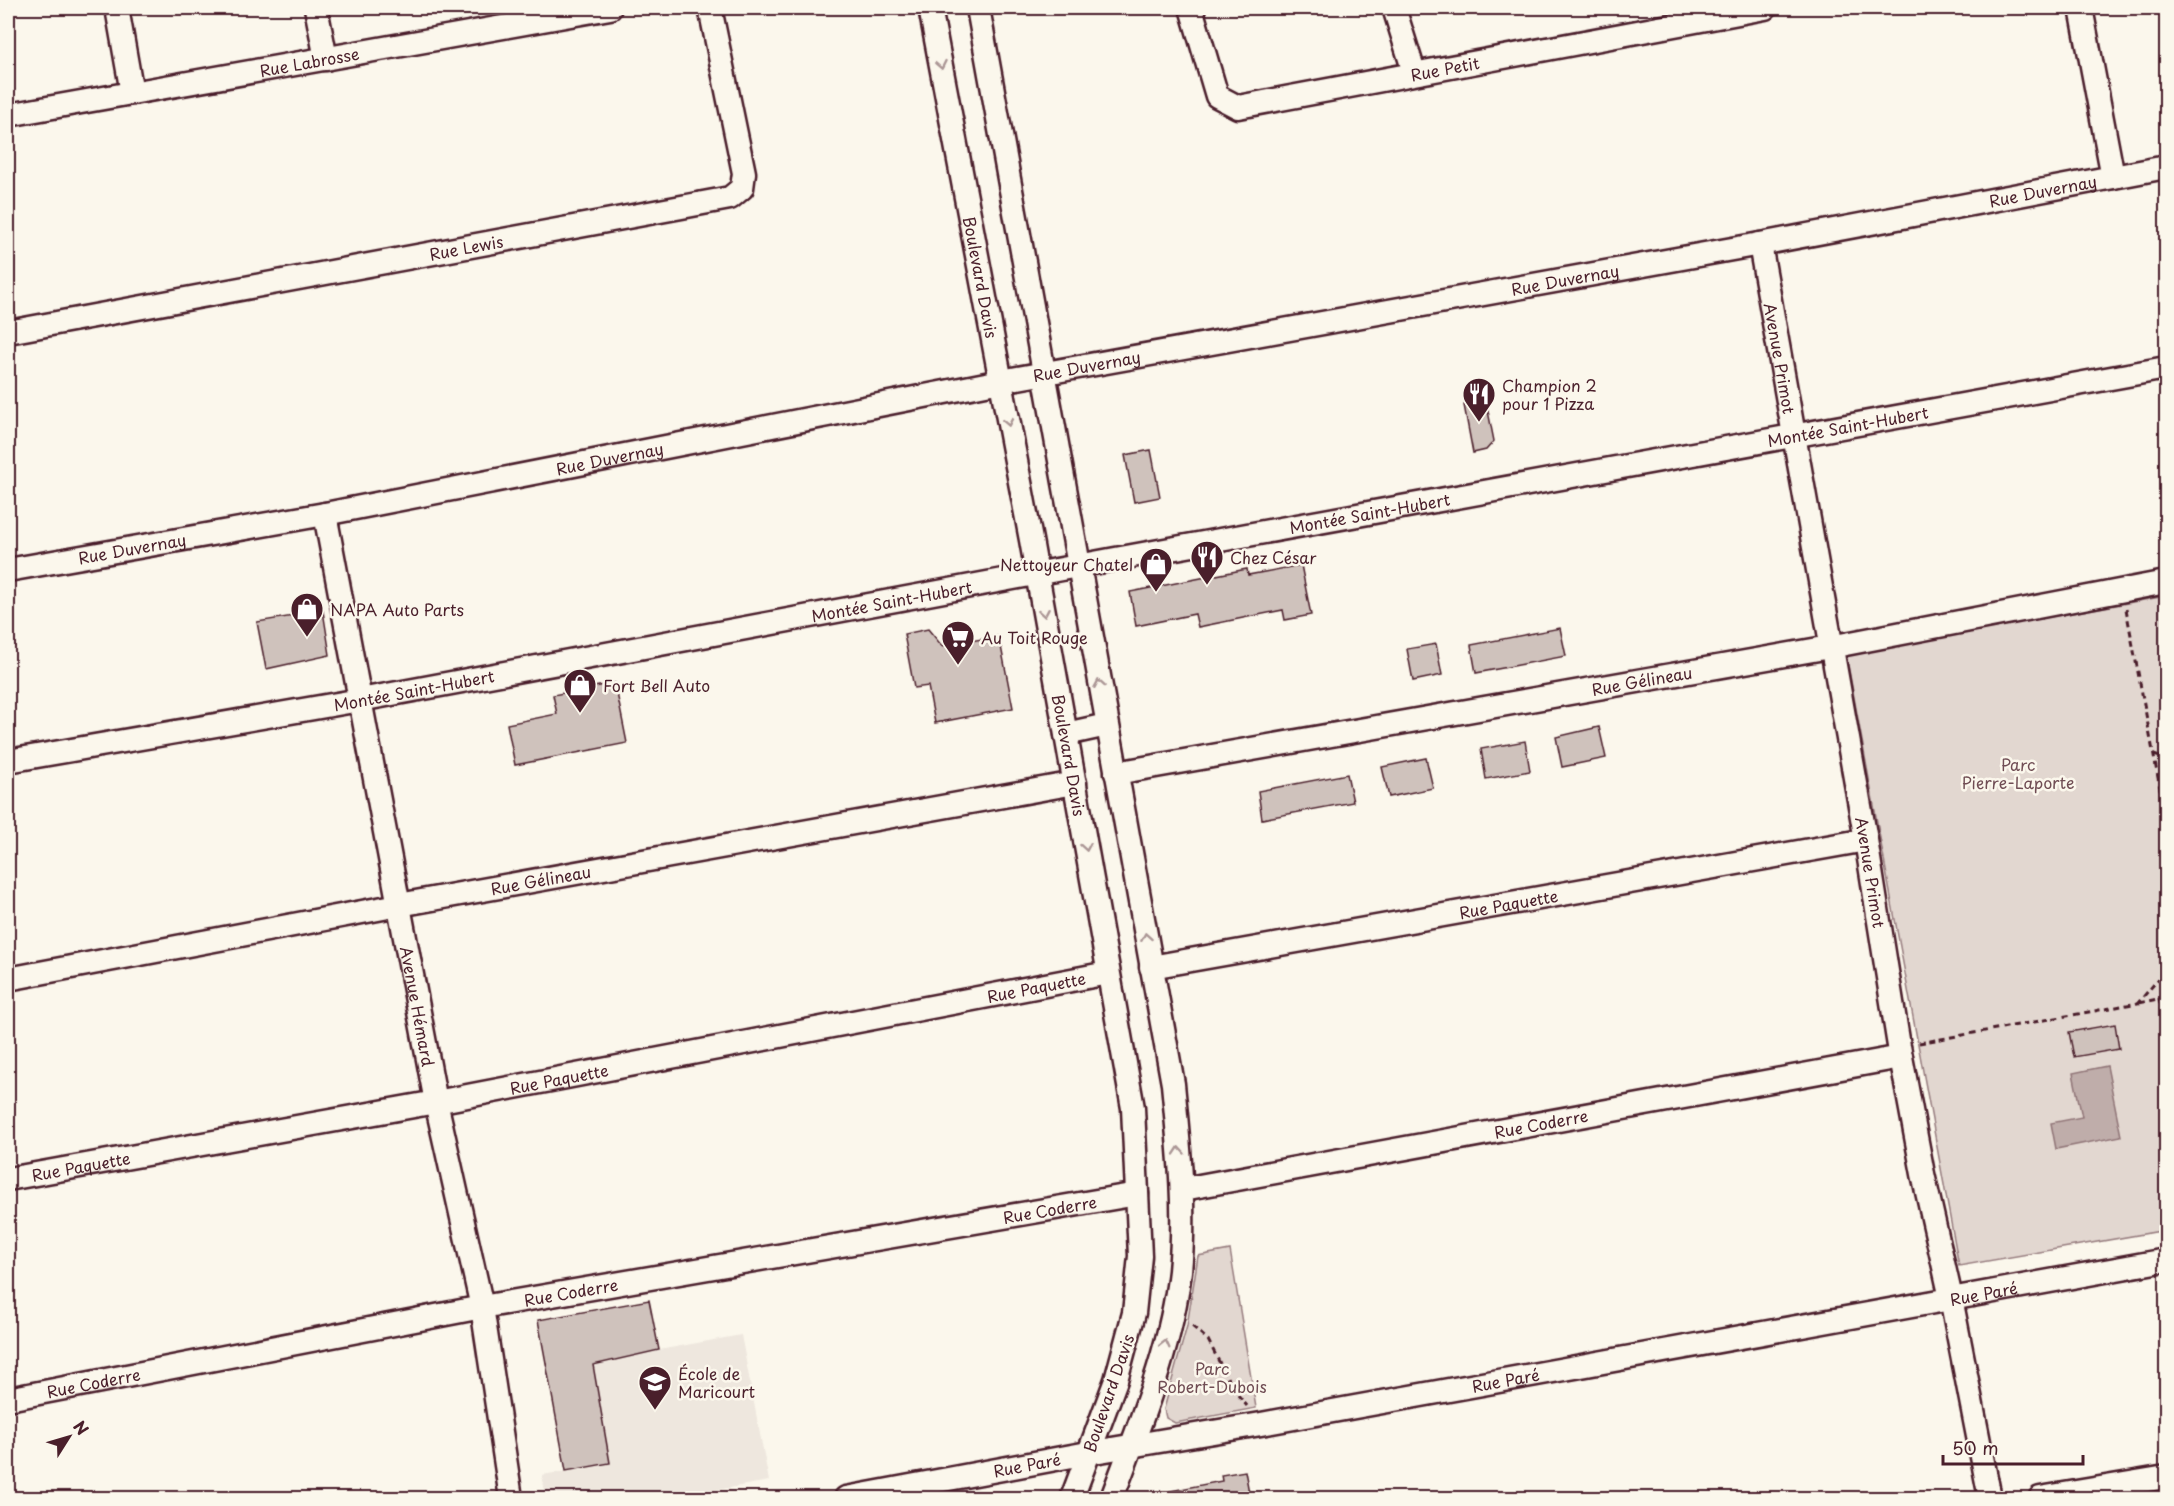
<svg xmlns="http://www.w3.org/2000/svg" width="2174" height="1506" viewBox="0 0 2174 1506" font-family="'Playpen Sans',sans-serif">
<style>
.built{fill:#eee7de}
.green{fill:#e2d7d0;stroke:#967b7e;stroke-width:1.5}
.water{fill:#bfadaa;stroke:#907477;stroke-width:1.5}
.building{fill:#cfc2bc;stroke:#4a1f2b;stroke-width:1.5}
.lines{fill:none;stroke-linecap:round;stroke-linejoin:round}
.minor-casing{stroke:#4a1f2b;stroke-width:27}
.path{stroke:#4a1f2b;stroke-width:3;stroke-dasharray:6 4.5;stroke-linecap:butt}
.minor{stroke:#fbf7ec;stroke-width:22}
.oneway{stroke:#ab9695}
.labels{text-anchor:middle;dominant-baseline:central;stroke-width:5;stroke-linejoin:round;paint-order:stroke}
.street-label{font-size:16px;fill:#4a1f2b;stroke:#fbf7ec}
.poi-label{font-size:16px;fill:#4a1f2b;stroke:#fbf7ec;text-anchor:start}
.park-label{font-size:16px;fill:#704d54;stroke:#fbf7ec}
</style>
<rect width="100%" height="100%" fill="#fbf7ec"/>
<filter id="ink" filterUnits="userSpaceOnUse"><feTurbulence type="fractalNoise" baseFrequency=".0167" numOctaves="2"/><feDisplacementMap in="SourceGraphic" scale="12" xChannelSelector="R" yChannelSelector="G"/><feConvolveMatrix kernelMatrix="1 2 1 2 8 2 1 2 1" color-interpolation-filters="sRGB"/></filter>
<g filter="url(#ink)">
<path class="built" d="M649,1300L659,1350L741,1335L769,1481L671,1498H546L542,1475L566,1471L538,1320Z"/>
<g class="green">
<path d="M2166,596V1230L1959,1266L1846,654Z"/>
<path d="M1230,1250L1256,1408L1175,1423L1166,1418L1164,1409L1187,1326L1198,1256Z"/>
</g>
<path class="water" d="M2107,1066L2121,1136L2056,1149L2051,1123L2082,1117L2073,1073Z"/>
<g class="building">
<path d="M1486,401L1494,441L1486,450L1473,453L1464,405Z"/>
<path d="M1151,450L1160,497L1134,502L1125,455Z"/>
<path d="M1301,565L1311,615L1285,620L1283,610L1198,627L1195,614L1136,626L1130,592L1247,569L1248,575Z"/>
<path d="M323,611L330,655L266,669L257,622Z"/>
<path d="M1560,628L1566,656L1476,673L1471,645Z"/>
<path d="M928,629L942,646L999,636L1013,708L935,723L928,686L914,688L904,634Z"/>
<path d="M1436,644L1442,675L1413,681L1407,649Z"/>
<path d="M615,683L627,743L515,765L507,724L557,714L553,695Z"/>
<path d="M1599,727L1606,758L1562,767L1556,737Z"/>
<path d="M1525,741L1530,771L1486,779L1481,749Z"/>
<path d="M1426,758L1433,788L1389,797L1382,767Z"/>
<path d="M1347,774L1353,802L1262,819L1258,791Z"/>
<path d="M2115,1024L2119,1049L2074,1057L2069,1032Z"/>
<path d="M649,1300L659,1350L593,1365L610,1463L566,1471L538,1320Z"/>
<path d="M1245,1471L1250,1498H1171L1170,1491L1222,1481L1221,1475Z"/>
</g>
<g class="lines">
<g class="minor-casing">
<g id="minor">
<path d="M117,8L132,93"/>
<path d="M316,8L326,59"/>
<path id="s1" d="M930,8L1031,540L1133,1108L1140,1256L1134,1313L1116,1380L1072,1498"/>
<path d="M978,8L1173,1084C1179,1146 1186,1208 1180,1271C1171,1350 1139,1425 1112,1498"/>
<path id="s2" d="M1191,8L1217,96L1238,107L1765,8"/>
<path d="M1394,8L1414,72"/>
<path d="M2081,8L2113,177"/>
<path id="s3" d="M8,115L610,8"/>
<path id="s4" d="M1760,244L1866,840L1899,1046L1923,1174L1951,1298L1990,1498"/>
<path id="s5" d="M8,332L730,198L742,188L744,173L710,8"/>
<path id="s6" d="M325,514L436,1102L482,1307L511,1498"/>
<path id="s7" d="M8,570L325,514L1001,381L1760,244L2166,167"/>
<path d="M1066,734L1107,725"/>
<path id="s8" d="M8,761L360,700L1110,560L2166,368"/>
<path id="s9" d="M1116,773L1830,647L2166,582"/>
<path id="s10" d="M1151,967L1866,840"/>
<path id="s11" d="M8,979L399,905L1075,783"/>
<path id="s12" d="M8,1179L436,1102L1108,973"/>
<path id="s13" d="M1183,1189L1901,1057"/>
<path id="s14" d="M8,1399L482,1307L1137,1194"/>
<path id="s15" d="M846,1498L1088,1453L1261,1424L2166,1260"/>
<path d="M2040,1498L2166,1477"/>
</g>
</g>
<g class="path">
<path d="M2126,609L2166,820"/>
<path d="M2154,755L2166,759"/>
<path d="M2159,998L2166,1036"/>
<path d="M2139,1003L2166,997"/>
<path d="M1919,1043L2138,1003L2166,970"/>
<path d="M1192,1326L1208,1340L1233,1389L1247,1406"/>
</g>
<use href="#minor" class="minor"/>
</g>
<defs><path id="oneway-chevron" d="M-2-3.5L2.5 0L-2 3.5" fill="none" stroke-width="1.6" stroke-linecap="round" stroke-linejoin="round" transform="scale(1.5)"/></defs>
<g class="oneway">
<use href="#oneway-chevron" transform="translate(941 65) rotate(79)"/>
<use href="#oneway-chevron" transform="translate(1008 422) rotate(79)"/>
<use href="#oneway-chevron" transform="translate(1044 613) rotate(80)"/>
<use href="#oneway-chevron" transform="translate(1099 684) rotate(-100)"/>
<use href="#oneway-chevron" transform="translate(1086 847) rotate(80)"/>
<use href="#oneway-chevron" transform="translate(1146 937) rotate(-100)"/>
<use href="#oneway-chevron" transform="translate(1179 1151) rotate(-95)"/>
<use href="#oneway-chevron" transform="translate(1165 1344) rotate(-76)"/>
</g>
</g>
<defs>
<g id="restaurant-pin" transform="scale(1.725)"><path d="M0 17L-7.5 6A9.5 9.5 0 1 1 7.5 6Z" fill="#4a1f2b" stroke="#fbf7ec"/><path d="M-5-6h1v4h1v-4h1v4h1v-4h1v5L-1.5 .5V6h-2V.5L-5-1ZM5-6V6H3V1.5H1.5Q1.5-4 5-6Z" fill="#fff"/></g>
<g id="shop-pin" transform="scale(1.725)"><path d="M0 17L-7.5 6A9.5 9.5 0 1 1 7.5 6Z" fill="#4a1f2b" stroke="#fbf7ec"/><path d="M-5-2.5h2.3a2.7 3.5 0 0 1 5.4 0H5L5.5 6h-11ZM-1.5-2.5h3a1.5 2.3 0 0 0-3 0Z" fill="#fff"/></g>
<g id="supermarket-pin" transform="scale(1.725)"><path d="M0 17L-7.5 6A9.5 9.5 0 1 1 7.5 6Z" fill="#4a1f2b" stroke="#fbf7ec"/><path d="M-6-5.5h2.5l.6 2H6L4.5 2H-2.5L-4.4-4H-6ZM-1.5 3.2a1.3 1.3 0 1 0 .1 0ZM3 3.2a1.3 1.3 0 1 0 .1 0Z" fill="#fff"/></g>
<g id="school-pin" transform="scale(1.725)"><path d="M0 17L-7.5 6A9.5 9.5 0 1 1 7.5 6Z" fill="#4a1f2b" stroke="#fbf7ec"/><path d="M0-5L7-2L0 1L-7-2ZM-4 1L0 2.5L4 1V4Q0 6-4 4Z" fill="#fff"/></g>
</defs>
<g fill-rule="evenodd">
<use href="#restaurant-pin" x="1479" y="394"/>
<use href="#restaurant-pin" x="1207" y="557"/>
<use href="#shop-pin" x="1156" y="564"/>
<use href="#shop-pin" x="307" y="609"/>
<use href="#supermarket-pin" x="958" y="637"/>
<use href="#shop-pin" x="580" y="685"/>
<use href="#school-pin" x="655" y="1382"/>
</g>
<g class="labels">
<g class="street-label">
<text stroke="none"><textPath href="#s3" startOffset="306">Rue Labrosse</textPath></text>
<text stroke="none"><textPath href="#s2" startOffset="326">Rue Petit</textPath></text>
<text stroke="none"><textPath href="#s7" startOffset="2070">Rue Duvernay</textPath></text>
<text stroke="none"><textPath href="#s5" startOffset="466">Rue Lewis</textPath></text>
<text stroke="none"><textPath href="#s1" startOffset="274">Boulevard Davis</textPath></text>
<text stroke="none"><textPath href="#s7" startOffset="1584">Rue Duvernay</textPath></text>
<text stroke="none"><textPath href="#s4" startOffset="116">Avenue Primot</textPath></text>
<text stroke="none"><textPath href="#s7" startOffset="1098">Rue Duvernay</textPath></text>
<text stroke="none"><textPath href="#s8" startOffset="1870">Montée Saint-Hubert</textPath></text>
<text stroke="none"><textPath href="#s7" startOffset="612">Rue Duvernay</textPath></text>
<text stroke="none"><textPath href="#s8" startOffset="1384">Montée Saint-Hubert</textPath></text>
<text stroke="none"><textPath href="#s7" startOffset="126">Rue Duvernay</textPath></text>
<text stroke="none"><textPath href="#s8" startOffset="898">Montée Saint-Hubert</textPath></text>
<text stroke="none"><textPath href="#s9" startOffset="534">Rue Gélineau</textPath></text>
<text stroke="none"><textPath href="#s8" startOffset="412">Montée Saint-Hubert</textPath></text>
<text stroke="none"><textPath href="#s1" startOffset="760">Boulevard Davis</textPath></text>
<text stroke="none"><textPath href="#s4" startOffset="638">Avenue Primot</textPath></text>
<text stroke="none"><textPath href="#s11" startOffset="542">Rue Gélineau</textPath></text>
<text stroke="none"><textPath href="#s10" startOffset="363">Rue Paquette</textPath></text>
<text stroke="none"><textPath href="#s12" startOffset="1046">Rue Paquette</textPath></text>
<text stroke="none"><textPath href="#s6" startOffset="501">Avenue Hémard</textPath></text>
<text stroke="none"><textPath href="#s12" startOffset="560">Rue Paquette</textPath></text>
<text stroke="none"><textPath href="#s13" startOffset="364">Rue Coderre</textPath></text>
<text stroke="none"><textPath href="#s12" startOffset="74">Rue Paquette</textPath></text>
<text stroke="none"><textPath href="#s14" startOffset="1059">Rue Coderre</textPath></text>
<text stroke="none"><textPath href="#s14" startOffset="573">Rue Coderre</textPath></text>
<text stroke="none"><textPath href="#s15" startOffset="1156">Rue Paré</textPath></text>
<text stroke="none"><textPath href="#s15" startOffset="670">Rue Paré</textPath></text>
<text stroke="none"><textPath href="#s14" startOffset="87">Rue Coderre</textPath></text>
<text transform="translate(1108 1393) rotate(-71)">Boulevard Davis</text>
<text stroke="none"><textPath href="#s15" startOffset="184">Rue Paré</textPath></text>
</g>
<g class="poi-label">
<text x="1502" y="385">Champion 2<tspan x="1502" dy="18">pour 1 Pizza</tspan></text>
<text x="1230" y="557">Chez César</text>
<text x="1133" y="564" text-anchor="end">Nettoyeur Chatel</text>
<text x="330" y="609">NAPA Auto Parts</text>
<text x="981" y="637">Au Toit Rouge</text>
<text x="603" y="685">Fort Bell Auto</text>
<text x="678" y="1373">École de<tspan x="678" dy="18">Maricourt</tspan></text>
</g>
<g class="park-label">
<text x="2018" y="764">Parc<tspan x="2018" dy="18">Pierre-Laporte</tspan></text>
<text x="1212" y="1368">Parc<tspan x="1212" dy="18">Robert-Dubois</tspan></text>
</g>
</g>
<rect width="2174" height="1506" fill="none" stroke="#fbf7ec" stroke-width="30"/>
<rect x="15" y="15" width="2144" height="1476" fill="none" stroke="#4a1f2b" stroke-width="2" filter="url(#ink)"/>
<g transform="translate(69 1437) rotate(53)" stroke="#fbf7ec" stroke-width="4.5" paint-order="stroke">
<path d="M0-4.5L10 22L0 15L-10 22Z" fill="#4a1f2b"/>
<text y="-9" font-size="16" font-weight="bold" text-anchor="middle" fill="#4a1f2b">N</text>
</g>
<path d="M1943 1455v9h140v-9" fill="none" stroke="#4a1f2b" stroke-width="3"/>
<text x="1952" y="1455" font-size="18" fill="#4a1f2b" stroke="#fbf7ec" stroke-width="4.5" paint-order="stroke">50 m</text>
</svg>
